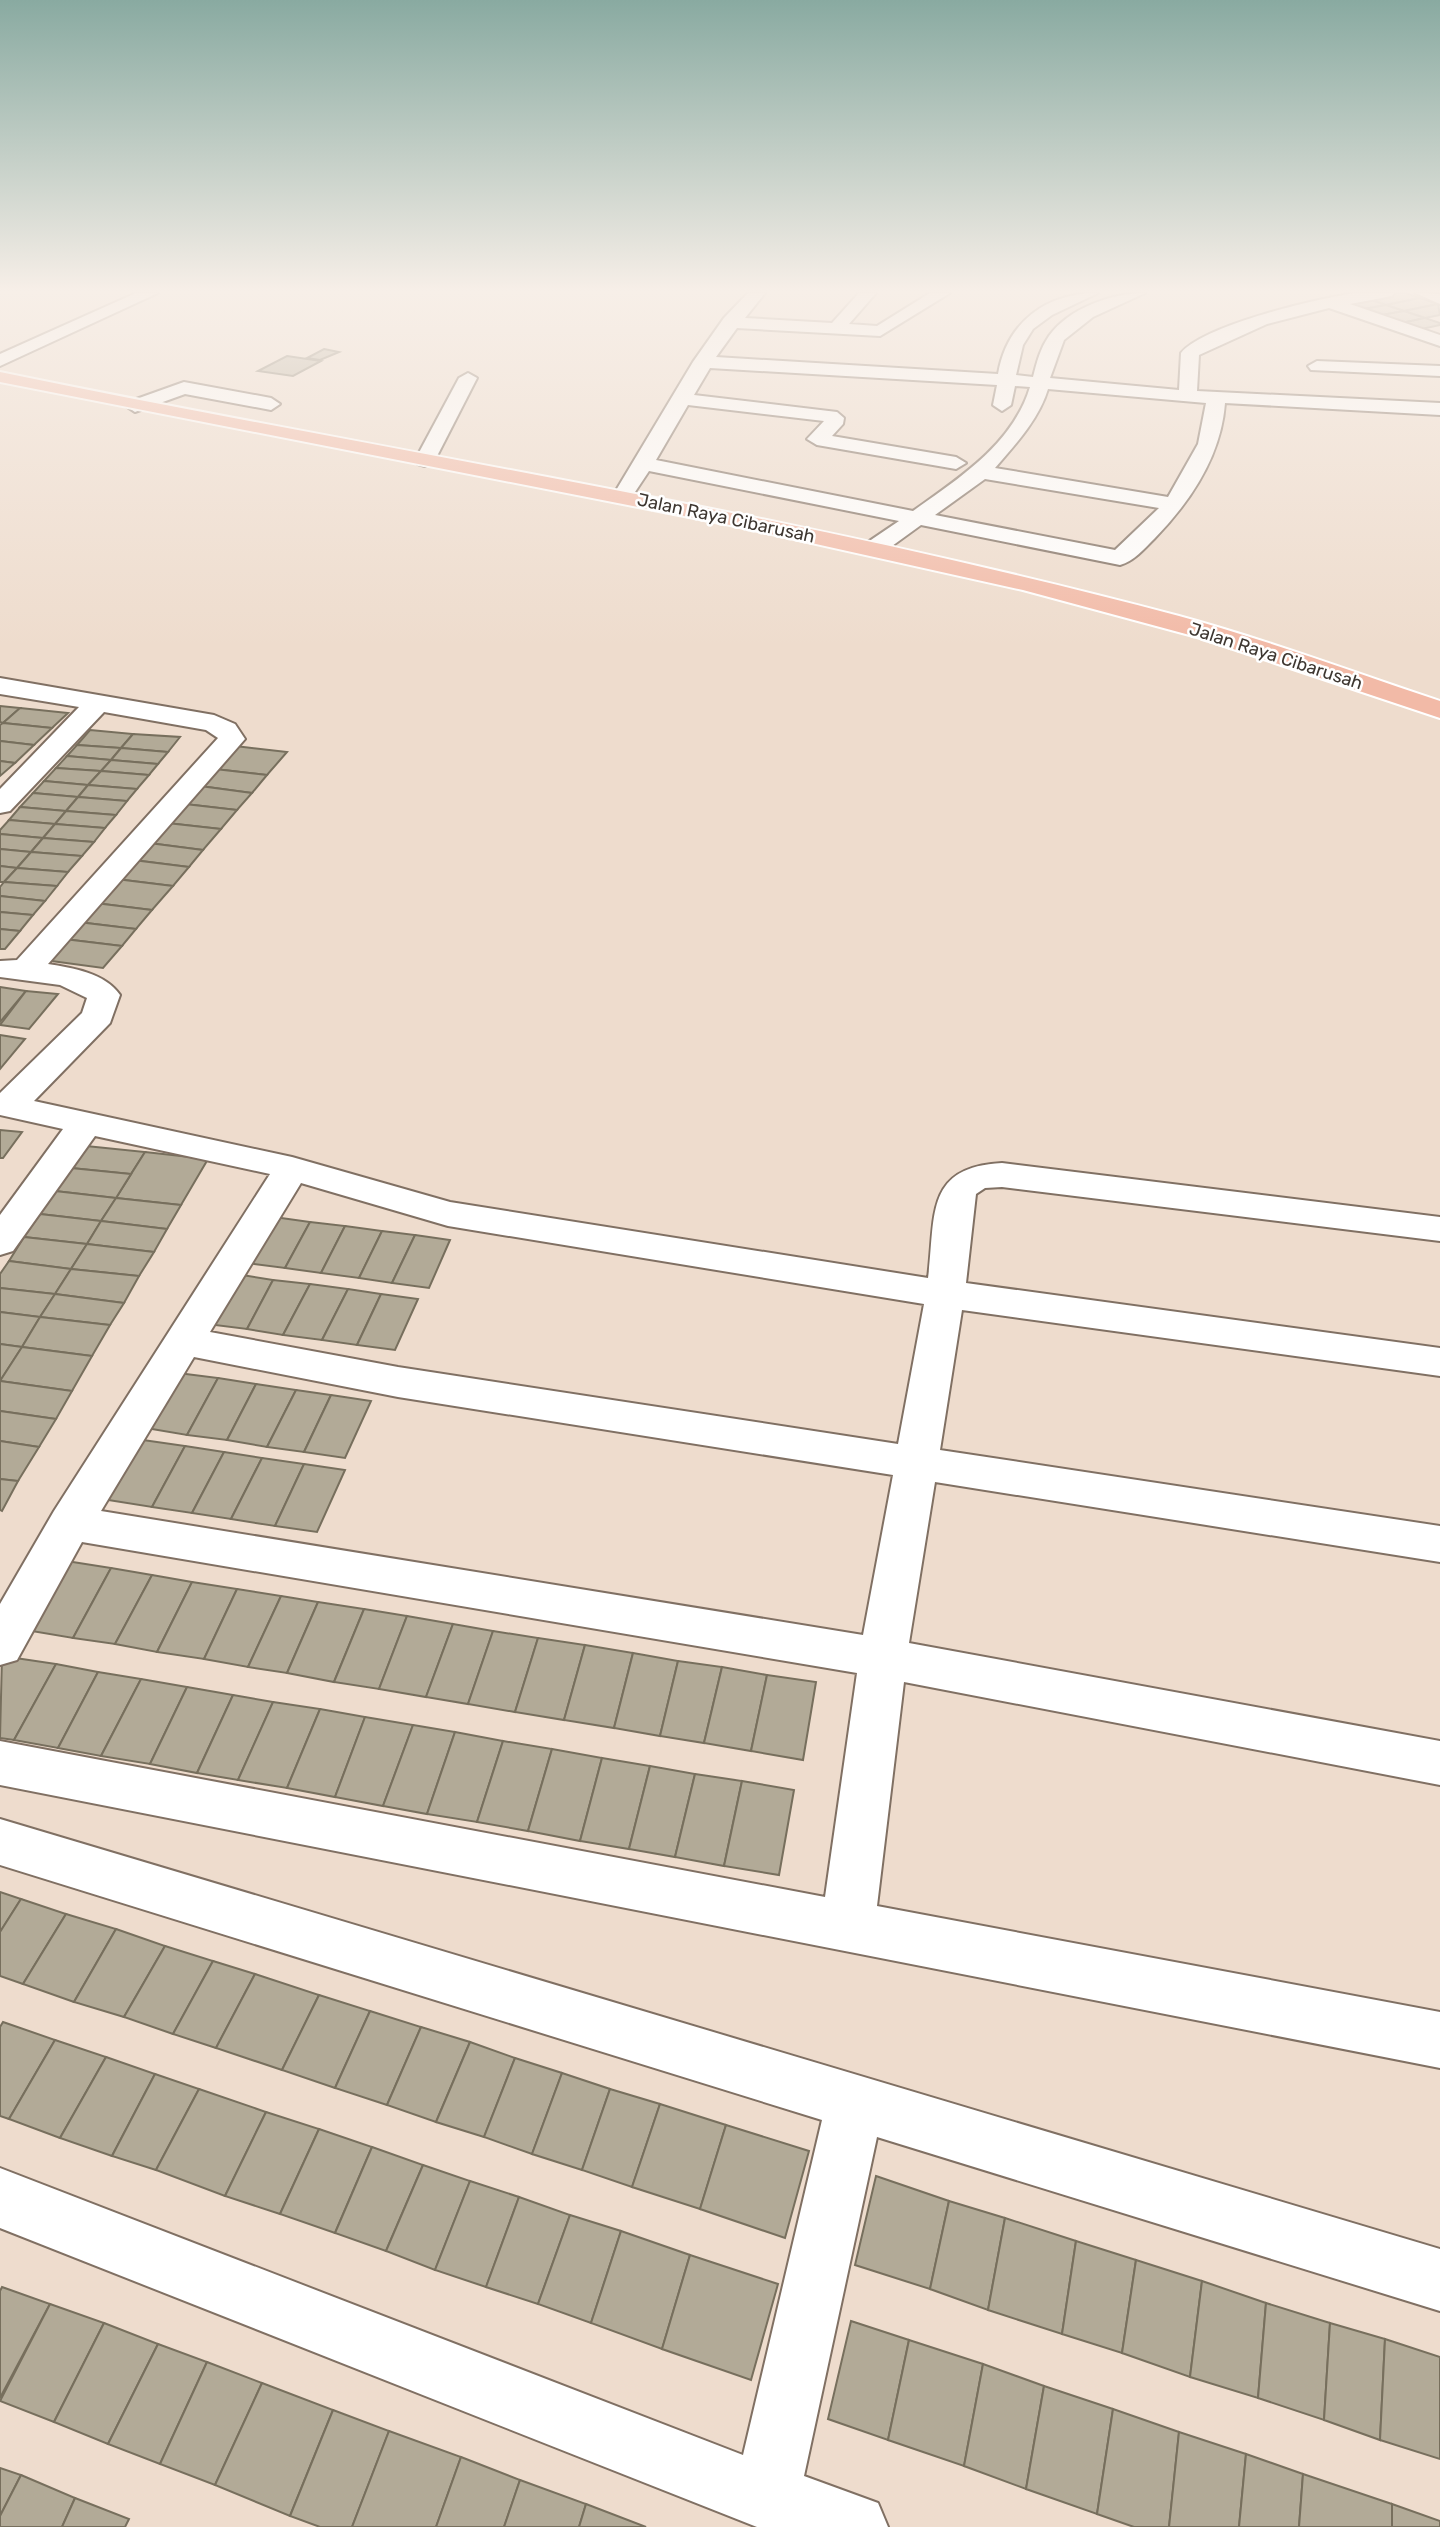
<svg xmlns="http://www.w3.org/2000/svg" width="1440" height="2527" viewBox="0 0 1440 2527" font-family="Rubik,sans-serif">
<style>
.building{fill:#b2aa97;stroke:#776f5d;stroke-width:2}
.lines{fill:none;stroke-linecap:round;stroke-linejoin:round}
.minor-casing{stroke:#807063;stroke-width:4}
.major-casing{stroke:#fff;stroke-width:4}
.minor{fill:#fff;fill-rule:evenodd}
.major{fill:#f2baa7;fill-rule:evenodd}
.labels{text-anchor:middle;dominant-baseline:central;stroke-width:5;stroke-linejoin:round;paint-order:stroke}
.far-street-label{font-size:18px;fill:#3e3731;stroke:#fff}
</style>
<rect width="100%" height="100%" fill="#eedccd"/>
<g class="building">
<path d="M1389,293H1405L1420,298L1386,305L1366,298Z"/>
<path d="M1366,298L1386,305L1358,310L1338,303Z"/>
<path d="M1420,298L1438,304L1404,311L1386,305Z"/>
<path d="M1438,304L1440,315L1425,318L1404,311Z"/>
<path d="M1386,305L1404,311L1376,316L1358,310Z"/>
<path d="M1404,311L1425,318L1397,324L1376,316Z"/>
<path d="M1425,318L1440,323V325L1417,330L1397,324Z"/>
<path d="M324,349L339,352L320,360L307,358Z"/>
<path d="M287,356L321,361L293,376L258,371Z"/>
<path d="M0,706L20,708L3,723L0,722Z"/>
<path d="M20,708L68,713L52,728L3,723Z"/>
<path d="M3,723L52,728L34,745L0,741V725Z"/>
<path d="M90,730L133,734L121,748L77,745Z"/>
<path d="M133,734L180,737L168,752L121,748Z"/>
<path d="M0,741L34,745L15,763L0,761Z"/>
<path d="M77,745L121,748L111,760L67,756Z"/>
<path d="M235,746L287,752L267,775L215,769Z"/>
<path d="M121,748L168,752L158,764L111,760Z"/>
<path d="M67,756L111,760L101,771L56,768Z"/>
<path d="M111,760L158,764L149,775L101,771Z"/>
<path d="M0,761L15,763L0,776Z"/>
<path d="M56,768L101,771L88,785L44,781Z"/>
<path d="M215,769L267,775L252,793L200,786Z"/>
<path d="M101,771L149,775L137,789L88,785Z"/>
<path d="M44,781L88,785L78,797L33,793Z"/>
<path d="M88,785L137,789L127,801L78,797Z"/>
<path d="M200,786L252,793L237,810L185,804Z"/>
<path d="M33,793L78,797L66,811L20,807Z"/>
<path d="M78,797L127,801L116,815L66,811Z"/>
<path d="M185,804L237,810L221,829L167,823Z"/>
<path d="M20,807L66,811L55,824L9,820Z"/>
<path d="M66,811L116,815L105,828L55,824Z"/>
<path d="M9,820L55,824L43,838L0,834V830Z"/>
<path d="M167,823L221,829L203,850L149,843Z"/>
<path d="M55,824L105,828L94,842L43,838Z"/>
<path d="M0,834L43,838L31,852L0,849Z"/>
<path d="M43,838L94,842L82,856L31,852Z"/>
<path d="M149,843L203,850L189,867L133,860Z"/>
<path d="M0,849L31,852L17,868L0,866Z"/>
<path d="M31,852L82,856L68,872L17,868Z"/>
<path d="M133,860L189,867L173,886L116,879Z"/>
<path d="M0,866L17,868L4,882H0Z"/>
<path d="M17,868L68,872L57,886L4,882Z"/>
<path d="M116,879L173,886L152,910L95,903Z"/>
<path d="M4,882L57,886L45,901L0,896V887Z"/>
<path d="M0,896L45,901L33,915L0,912Z"/>
<path d="M95,903L152,910L136,929L78,922Z"/>
<path d="M0,912L33,915L20,931L0,929Z"/>
<path d="M78,922L136,929L122,946L64,939Z"/>
<path d="M0,929L20,931L5,949H0Z"/>
<path d="M64,939L122,946L103,968L44,960Z"/>
<path d="M0,987L26,991L0,1022Z"/>
<path d="M26,991L58,994L29,1029L0,1025Z"/>
<path d="M0,1035L25,1039L0,1069Z"/>
<path d="M0,1130L22,1132L3,1158H0Z"/>
<path d="M86,1146L145,1152L131,1174L71,1168Z"/>
<path d="M145,1152L208,1159L181,1205L116,1198Z"/>
<path d="M71,1168L131,1174L116,1198L55,1191Z"/>
<path d="M55,1191L116,1198L101,1221L40,1214Z"/>
<path d="M116,1198L181,1205L167,1229L101,1221Z"/>
<path d="M40,1214L101,1221L87,1244L24,1237Z"/>
<path d="M274,1217L310,1222L285,1268L247,1263Z"/>
<path d="M101,1221L167,1229L154,1252L87,1244Z"/>
<path d="M310,1222L345,1226L321,1273L285,1268Z"/>
<path d="M345,1226L382,1231L359,1278L321,1273Z"/>
<path d="M382,1231L415,1235L392,1283L359,1278Z"/>
<path d="M415,1235L450,1240L429,1288L392,1283Z"/>
<path d="M24,1237L87,1244L71,1269L9,1261Z"/>
<path d="M87,1244L154,1252L139,1276L71,1269Z"/>
<path d="M9,1261L71,1269L55,1294L0,1288V1274Z"/>
<path d="M71,1269L139,1276L124,1303L55,1294Z"/>
<path d="M236,1274L273,1280L247,1329L207,1324Z"/>
<path d="M273,1280L310,1284L283,1335L247,1329Z"/>
<path d="M310,1284L348,1289L322,1340L283,1335Z"/>
<path d="M0,1288L55,1294L40,1317L0,1312Z"/>
<path d="M348,1289L381,1294L357,1345L322,1340Z"/>
<path d="M55,1294L124,1303L110,1325L40,1317Z"/>
<path d="M381,1294L418,1299L395,1350L357,1345Z"/>
<path d="M0,1312L40,1317L22,1347L0,1344Z"/>
<path d="M40,1317L110,1325L92,1356L22,1347Z"/>
<path d="M0,1344L22,1347L0,1381Z"/>
<path d="M22,1347L92,1356L72,1391L0,1381Z"/>
<path d="M178,1373L218,1378L187,1435L146,1428Z"/>
<path d="M218,1378L256,1384L227,1440L187,1435Z"/>
<path d="M0,1381L72,1391L56,1419L0,1411Z"/>
<path d="M256,1384L296,1390L267,1447L227,1440Z"/>
<path d="M296,1390L331,1395L304,1452L267,1447Z"/>
<path d="M331,1395L371,1401L345,1458L304,1452Z"/>
<path d="M0,1411L56,1419L39,1447L0,1441Z"/>
<path d="M136,1439L185,1446L152,1507L102,1499Z"/>
<path d="M0,1441L39,1447L18,1481L0,1479Z"/>
<path d="M185,1446L224,1452L192,1513L152,1507Z"/>
<path d="M224,1452L262,1458L231,1519L192,1513Z"/>
<path d="M262,1458L304,1464L275,1526L231,1519Z"/>
<path d="M304,1464L345,1470L317,1532L275,1526Z"/>
<path d="M0,1479L18,1481L2,1511L0,1510Z"/>
<path d="M60,1560L111,1568L73,1638L20,1629Z"/>
<path d="M111,1568L152,1575L115,1644L73,1638Z"/>
<path d="M152,1575L192,1582L157,1652L115,1644Z"/>
<path d="M192,1582L237,1589L204,1659L157,1652Z"/>
<path d="M237,1589L281,1596L248,1667L204,1659Z"/>
<path d="M281,1596L318,1602L287,1673L248,1667Z"/>
<path d="M318,1602L364,1609L334,1682L287,1673Z"/>
<path d="M364,1609L407,1616L379,1689L334,1682Z"/>
<path d="M407,1616L453,1624L426,1697L379,1689Z"/>
<path d="M453,1624L493,1631L468,1704L426,1697Z"/>
<path d="M493,1631L538,1638L515,1712L468,1704Z"/>
<path d="M538,1638L585,1645L564,1720L515,1712Z"/>
<path d="M585,1645L633,1653L614,1728L564,1720Z"/>
<path d="M633,1653L678,1661L660,1736L614,1728Z"/>
<path d="M2,1656L56,1664L14,1740L0,1738Z"/>
<path d="M678,1661L722,1667L704,1743L660,1736Z"/>
<path d="M56,1664L98,1672L58,1748L14,1740Z"/>
<path d="M722,1667L767,1675L751,1751L704,1743Z"/>
<path d="M98,1672L141,1679L101,1756L58,1748Z"/>
<path d="M767,1675L816,1682L803,1760L751,1751Z"/>
<path d="M141,1679L187,1687L150,1764L101,1756Z"/>
<path d="M187,1687L233,1695L197,1773L150,1764Z"/>
<path d="M233,1695L273,1702L238,1780L197,1773Z"/>
<path d="M273,1702L320,1709L287,1788L238,1780Z"/>
<path d="M320,1709L365,1717L335,1797L287,1788Z"/>
<path d="M365,1717L413,1725L383,1806L335,1797Z"/>
<path d="M413,1725L455,1732L427,1814L383,1806Z"/>
<path d="M455,1732L503,1741L477,1822L427,1814Z"/>
<path d="M503,1741L552,1749L528,1831L477,1822Z"/>
<path d="M552,1749L602,1758L580,1841L528,1831Z"/>
<path d="M602,1758L650,1766L629,1849L580,1841Z"/>
<path d="M650,1766L695,1774L675,1857L629,1849Z"/>
<path d="M695,1774L742,1781L724,1866L675,1857Z"/>
<path d="M742,1781L794,1790L779,1875L724,1866Z"/>
<path d="M0,1892L21,1899L0,1932Z"/>
<path d="M21,1899L66,1914L23,1984L0,1976V1932Z"/>
<path d="M66,1914L116,1929L74,2002L23,1984Z"/>
<path d="M116,1929L165,1946L124,2017L74,2002Z"/>
<path d="M165,1946L213,1961L173,2034L124,2017Z"/>
<path d="M213,1961L255,1974L216,2048L173,2034Z"/>
<path d="M255,1974L319,1995L282,2070L216,2048Z"/>
<path d="M319,1995L370,2011L335,2088L282,2070Z"/>
<path d="M370,2011L421,2027L387,2105L335,2088Z"/>
<path d="M3,2022L55,2040L9,2119L0,2116V2027Z"/>
<path d="M421,2027L470,2042L436,2122L387,2105Z"/>
<path d="M55,2040L106,2057L60,2138L9,2119Z"/>
<path d="M470,2042L515,2058L484,2137L436,2122Z"/>
<path d="M106,2057L155,2074L112,2156L60,2138Z"/>
<path d="M515,2058L562,2073L532,2154L484,2137Z"/>
<path d="M562,2073L610,2089L582,2170L532,2154Z"/>
<path d="M155,2074L199,2089L156,2170L112,2156Z"/>
<path d="M199,2089L266,2112L225,2196L156,2170Z"/>
<path d="M610,2089L660,2104L632,2187L582,2170Z"/>
<path d="M660,2104L726,2125L700,2209L632,2187Z"/>
<path d="M266,2112L319,2129L280,2214L225,2196Z"/>
<path d="M726,2125L809,2151L785,2238L700,2209Z"/>
<path d="M319,2129L372,2147L335,2233L280,2214Z"/>
<path d="M372,2147L423,2165L386,2251L335,2233Z"/>
<path d="M423,2165L470,2181L435,2270L386,2251Z"/>
<path d="M876,2176L949,2201L930,2289L855,2265Z"/>
<path d="M470,2181L519,2197L486,2287L435,2270Z"/>
<path d="M519,2197L570,2215L538,2304L486,2287Z"/>
<path d="M949,2201L1005,2218L988,2310L930,2289Z"/>
<path d="M570,2215L621,2231L591,2323L538,2304Z"/>
<path d="M1005,2218L1076,2241L1062,2334L988,2310Z"/>
<path d="M621,2231L690,2255L662,2349L591,2323Z"/>
<path d="M1076,2241L1136,2260L1122,2353L1062,2334Z"/>
<path d="M690,2255L778,2284L751,2380L662,2349Z"/>
<path d="M1136,2260L1202,2281L1190,2377L1122,2353Z"/>
<path d="M1202,2281L1266,2303L1258,2398L1190,2377Z"/>
<path d="M2,2287L50,2304L0,2398V2291Z"/>
<path d="M1266,2303L1330,2323L1324,2420L1258,2398Z"/>
<path d="M50,2304L104,2323L54,2422L0,2401Z"/>
<path d="M851,2321L909,2340L888,2440L828,2419Z"/>
<path d="M104,2323L158,2344L108,2444L54,2422Z"/>
<path d="M1330,2323L1385,2339L1380,2440L1324,2420Z"/>
<path d="M1385,2339L1440,2357V2459L1380,2440Z"/>
<path d="M909,2340L983,2364L964,2466L888,2440Z"/>
<path d="M158,2344L207,2362L160,2464L108,2444Z"/>
<path d="M207,2362L262,2383L215,2485L160,2464Z"/>
<path d="M983,2364L1044,2386L1026,2489L964,2466Z"/>
<path d="M262,2383L333,2410L290,2516L215,2485Z"/>
<path d="M1044,2386L1113,2409L1097,2514L1026,2489Z"/>
<path d="M1113,2409L1179,2432L1169,2527H1134L1097,2514Z"/>
<path d="M333,2410L389,2431L352,2527H320L290,2516Z"/>
<path d="M389,2431L461,2457L436,2527H352Z"/>
<path d="M1179,2432L1246,2454L1239,2527H1169Z"/>
<path d="M1246,2454L1303,2474L1299,2527H1239Z"/>
<path d="M461,2457L520,2480L504,2527H436Z"/>
<path d="M0,2468L21,2475L0,2516Z"/>
<path d="M1303,2474L1392,2504V2527H1299Z"/>
<path d="M21,2475L75,2498L62,2527H0V2516Z"/>
<path d="M520,2480L586,2504L579,2527H504Z"/>
<path d="M75,2498L129,2519L125,2527H62Z"/>
<path d="M586,2504L646,2527H579Z"/>
<path d="M1392,2504L1440,2521V2527H1392Z"/>
</g>
<g class="lines">
<g class="minor-casing">
<g id="minor">
<path d="M136,293H158L0,366V354Z"/>
<path d="M748,293H765L745,318L832,323L859,293H876L849,324L877,326L930,293H950L880,336L737,328L716,357L998,374C1007,322 1046,293 1098,293L1052,315L1033,329L1023,345L1016,375L1033,377C1037,362 1040,349 1049,336C1069,308 1112,293 1145,293L1093,317L1064,340L1050,378L1179,390L1181,353C1204,325 1319,298 1356,293C1368,292 1381,293 1394,293L1392,296L1350,304L1440,335V346L1329,308L1267,324L1199,355L1197,391L1440,403V415L1225,403C1221,457 1190,502 1154,539C1144,549 1134,561 1120,565L921,525L881,554L873,556L862,549L865,544L899,521L649,471L629,501H615L612,497L693,362L724,318ZM710,368L997,385L993,405L1002,411L1011,405L1015,386L1030,387C1013,444 958,479 913,511L656,460L688,405L824,421L807,439L817,445L956,469L966,463L956,457L832,436L843,424L844,418L837,412L694,395ZM1048,389L1206,403L1198,444L1168,497L995,468C1015,445 1039,419 1048,389ZM985,479L1159,508L1115,550L935,515Z"/>
<path d="M1415,293L1440,294V304Z"/>
<path d="M1317,361L1440,366V376L1311,370L1308,366Z"/>
<path d="M468,373L477,378L435,460L425,466L418,464L415,460L459,378Z"/>
<path d="M184,382L271,398L280,404L271,410L185,394L135,412L126,406L128,402Z"/>
<path d="M0,678L214,715L235,724L245,739L48,964C73,968 105,973 120,995L110,1023L34,1101L292,1157L450,1202L928,1278C936,1216 924,1167 1002,1163L1440,1217V1241L1002,1187L985,1188L976,1194L966,1283L1440,1348V1376L962,1310L940,1450L1440,1526V1562L935,1482L909,1643L1440,1741V1785L904,1682L877,1906L1440,2012V2068L0,1785V1741L825,1897L857,1673L82,1542L17,1660L0,1665V1604L54,1511L270,1174L95,1136L13,1251L0,1255V1215L63,1129L0,1115V1093L82,1013L87,998L60,985L0,977V961L17,960L218,738L206,730L104,712L10,811L0,813V789L79,707L0,694ZM301,1183L448,1226L924,1304L898,1444L398,1367L210,1332ZM194,1357L398,1397L893,1475L863,1635L101,1511Z"/>
<path d="M0,1819L1440,2249V2311L877,2137L804,2476L878,2503L888,2527H757L0,2228V2168L743,2455L822,2120L0,1865Z"/>
</g>
</g>
<g class="major-casing">
<path id="major" d="M0,372C393,453 791,512 1179,616C1267,640 1353,672 1440,701V718L1197,637L1023,590L735,526L0,382Z"/>
</g>
<use href="#minor" class="minor"/>
<use href="#major" class="major"/>
</g>
<linearGradient id="sky" x2="0" y2="1"><stop stop-color="#89aaa1"/><stop offset="0.45" stop-color="#f7efe8"/><stop offset="1" stop-color="#f7efe8" stop-opacity="0"/></linearGradient>
<rect width="1440" height="647" fill="url(#sky)"/>
<g class="labels">
<g class="far-street-label">
<text transform="translate(726 518) rotate(12)">Jalan Raya Cibarusah</text>
<text transform="translate(1276 656) rotate(18)">Jalan Raya Cibarusah</text>
</g>
</g>
</svg>
